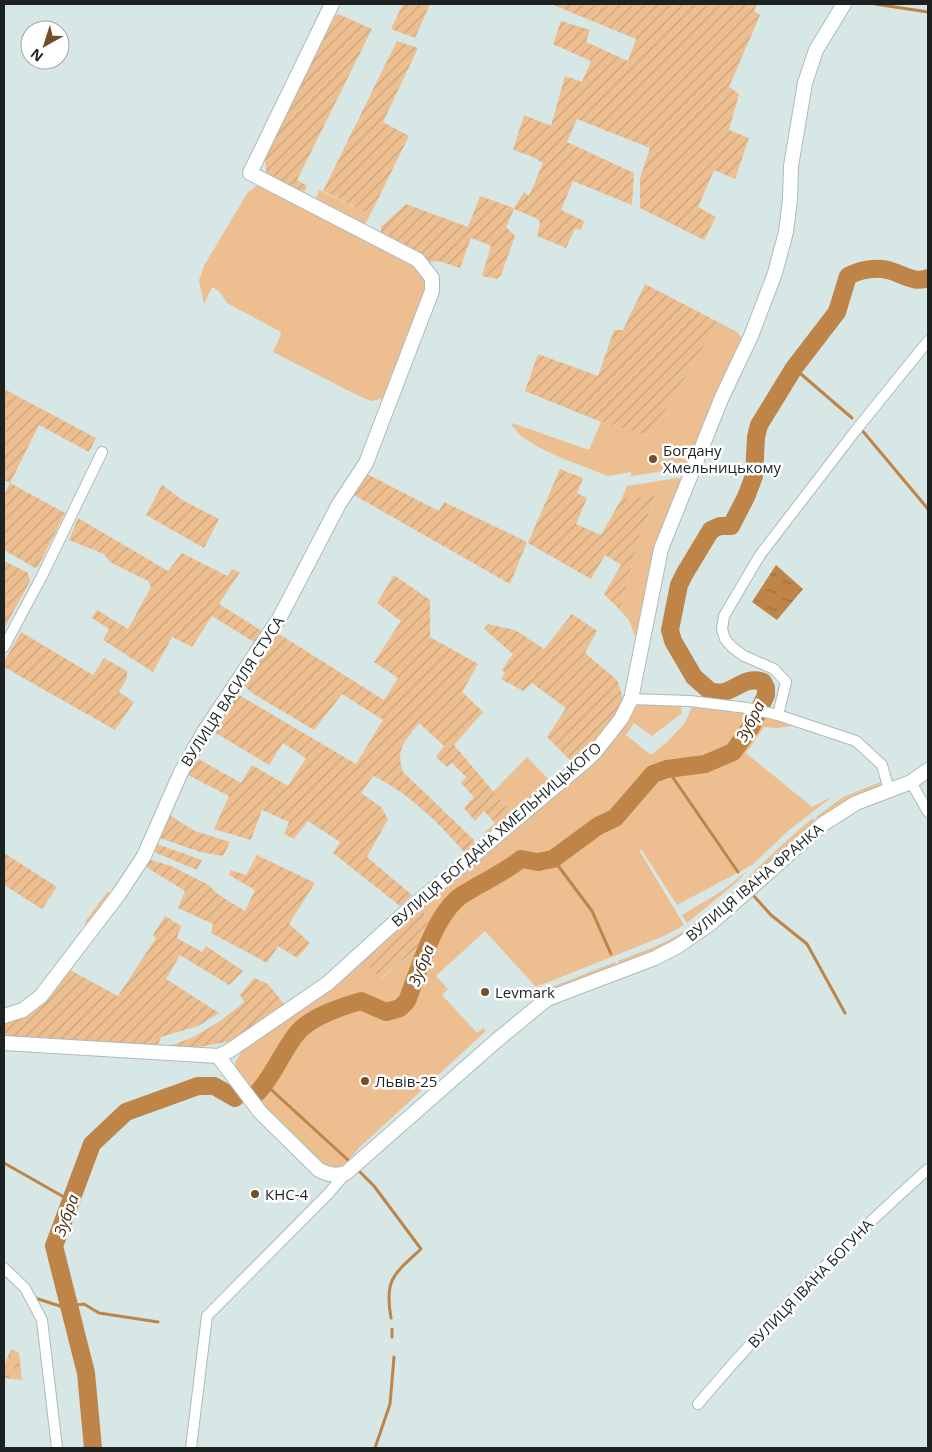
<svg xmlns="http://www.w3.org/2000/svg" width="932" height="1452" viewBox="0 0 932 1452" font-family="'Open Sans',sans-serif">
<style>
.grass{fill:#edbe90}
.park{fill:url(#park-crowns)}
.garden{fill:url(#garden-furrows)}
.water{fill:url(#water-ripples)}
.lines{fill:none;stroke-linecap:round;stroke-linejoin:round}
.stream{stroke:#be8448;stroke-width:3}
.river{stroke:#be8448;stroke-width:18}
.street-casing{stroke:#abbbba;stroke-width:12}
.secondary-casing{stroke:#abbbba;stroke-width:16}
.street{stroke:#fff;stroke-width:10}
.secondary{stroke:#fff;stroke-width:14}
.poi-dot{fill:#734f29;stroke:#fff;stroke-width:2}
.labels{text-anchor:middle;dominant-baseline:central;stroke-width:5;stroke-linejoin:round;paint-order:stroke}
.poi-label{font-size:15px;fill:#1c2222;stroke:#fff;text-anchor:start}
.street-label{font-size:15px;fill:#1c2222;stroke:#fff}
.water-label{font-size:16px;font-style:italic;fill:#452d12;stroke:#fff}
</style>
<defs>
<pattern id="park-crowns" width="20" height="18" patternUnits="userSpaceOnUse" patternTransform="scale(1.25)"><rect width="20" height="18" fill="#edbe90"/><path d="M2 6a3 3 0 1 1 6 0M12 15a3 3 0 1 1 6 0" fill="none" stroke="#cba37c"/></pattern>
<pattern id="garden-furrows" width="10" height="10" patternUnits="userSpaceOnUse" patternTransform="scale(1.25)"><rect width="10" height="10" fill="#edbe90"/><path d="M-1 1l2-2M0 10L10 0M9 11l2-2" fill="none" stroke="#cba37c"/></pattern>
<pattern id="water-ripples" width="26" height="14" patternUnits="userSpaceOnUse" patternTransform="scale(1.25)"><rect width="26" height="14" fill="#be8448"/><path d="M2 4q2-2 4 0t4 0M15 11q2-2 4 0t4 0" fill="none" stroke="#9a6c3c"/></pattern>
</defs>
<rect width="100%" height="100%" fill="#d6e7e6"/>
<g class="grass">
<path d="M257,186L264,187L410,261L427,280V290L386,398L371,401L359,396L273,352L280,337L281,332L227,303L219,291L212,287L204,304L199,280L204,266L248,192Z"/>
<path d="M319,190L370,215L364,226L315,201Z"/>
<path d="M718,322L737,332L743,339L690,462L685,468L631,476V472L608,476L564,459L538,447L521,436L512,426V423L589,450L601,422L650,436Z"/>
<path d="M677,478L682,479L639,636H635L629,620L620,610L639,538L656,497L622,498L627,486Z"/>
<path d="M680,703L682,713L652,736L634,723L626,735L651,755L667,742L685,723L693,705L761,713L789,721L791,726L778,728L764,727L746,753L812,807L833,796L788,831L752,865L677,905L641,849L639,850L684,925L664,936L536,987L485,931L436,976L448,989L442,995L477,1033L483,1028L486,1031L359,1148C347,1162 340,1175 319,1161L272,1117L237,1070L235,1063L241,1052L362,959L381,979L424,943L428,921L420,906L632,708L641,704Z"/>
<path d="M527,757L551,782L514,816L493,792Z"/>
<path d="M883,781L878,786L845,802L819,821L816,817L843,797Z"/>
<path d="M813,818L816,823C772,859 733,902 686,935C667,949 642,957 621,968L618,961C640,952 664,945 684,931C730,900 769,853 813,818Z"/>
<path d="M747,871L737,882L687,923L682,915L722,891Z"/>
<path d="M108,891L110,894L89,922L84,923Z"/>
<path d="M615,962L617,968L607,969L549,993L542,991Z"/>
</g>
<path class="park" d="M11,1349L19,1353L22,1380L4,1378V1366Z"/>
<g class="garden">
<path d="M403,4H430L415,38L391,29Z"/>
<path d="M551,4H757L754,11L760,15L729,87L739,94L729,130L749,138L735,179L714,170L698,207L716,217L704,240L640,208V178L650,148L577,119L567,142L634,173L632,205L573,181L561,210L584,221L581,230L575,229L566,248L537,236L540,223L538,219L514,209L506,227L515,236L501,275L497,279L482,276L491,246L471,238L460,268L439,261L429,262L381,234V227L406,204L468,227L480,196L514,208L524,192L529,196L543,163L531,156L513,150L524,115L551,126L565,76L582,82L591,61L553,44L561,21L590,30L586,42L628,61L636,39Z"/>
<path d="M338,14L372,29L297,180L307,186L303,194L269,176L266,171L265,159L334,17Z"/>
<path d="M397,41L418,48L383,122L409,136L370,215L323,191Z"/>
<path d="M645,284L718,322L650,436L601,422L525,391L538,354L598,376L614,330H623Z"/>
<path d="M4,389L96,438L89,452L39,425L10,483L65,513L38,567L35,568L4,550V495L10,483L4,480Z"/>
<path d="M560,469L583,478L577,493L587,498L576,524L601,535L622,498L656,496L639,538L620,610L604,594L621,565L605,555L591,579L528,543Z"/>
<path d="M367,474L439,511L444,502L527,542L510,584L354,495Z"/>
<path d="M162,485L184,501L219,519L204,548L146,515Z"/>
<path d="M78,518L168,571L182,553L227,576L232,569L240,572L219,604L262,631L254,642L212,616L192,647L172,637L153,672L103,640L109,629L92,618L97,610L128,629L151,587L148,581L110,562L104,554L69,540Z"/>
<path d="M4,561L28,573L30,581L4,629Z"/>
<path d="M394,575L430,600V637L478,664L462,692L483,712L454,745L514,816L489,836L485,832L495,823L484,811L475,821L464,808L474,797L461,783L466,777L452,763L447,767L436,757L444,746L419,723C405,742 395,748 403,772L473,839L475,845L466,854C439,824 410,793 373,776L361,793L381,807L388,819L367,857L412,895L400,906L333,853L340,842L308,821L294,839L284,834L289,822L262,810L251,840L214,829L229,796L186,774L195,757L241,783L252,765L288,786L306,758L283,743L269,765L214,732V728L236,695H239L356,764L383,720L342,694L314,730L252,693L243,685L275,635L279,634L384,700L398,678L374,662L401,621L377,603Z"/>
<path d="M572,614L597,631L585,653L617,680L624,701L620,713L588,751L573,763L547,737L566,708L532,683L523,691L501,679L505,672L502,670L513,654L484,629L488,624L515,630L544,649Z"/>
<path d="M21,632L93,675L104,658L127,671V678L119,692L134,702L115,730L4,667V662Z"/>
<path d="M169,815L195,831L230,842L223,856L200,852L160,838Z"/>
<path d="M157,844L202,860L197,870L154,852Z"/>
<path d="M4,853L57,887L42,909L4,885Z"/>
<path d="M257,855L315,883L289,924L310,943L297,958L278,946L267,963L211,933L213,924L178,908L185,891L146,867L151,860L171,866L207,884L219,895L245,911L255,890L229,875L231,870L246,875Z"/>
<path d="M420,906L428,921L425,942L380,979L362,959Z"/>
<path d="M165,916L181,926L177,938L202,952L206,946L243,971L229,985L180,955L166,979L219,1013L198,1026L161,1037L158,1045L4,1038V1019C42,1008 46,1002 70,970L118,996L156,938L153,935Z"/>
<path d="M254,978L268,984L284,1004L233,1041L198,1047L167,1046C195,1040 222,1021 244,1002L240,995Z"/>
</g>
<path class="water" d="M776,565L803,589L777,620L752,602Z"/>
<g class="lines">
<g class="stream">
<path d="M875,4L928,12"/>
<path d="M794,368L852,418"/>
<path d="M861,429L928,509"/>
<path d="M667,769L738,872"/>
<path d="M553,859L592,911L611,954"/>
<path d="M753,895L771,915L807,944L845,1013"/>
<path d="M265,1084L348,1160"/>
<path d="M4,1163L71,1201"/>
<path d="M359,1171L374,1186L421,1249C394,1274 384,1279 391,1318"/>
<path d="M35,1298L63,1307L84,1304L99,1313L158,1322"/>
<path d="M392,1329V1337"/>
<path d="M375,1448L390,1404L394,1357"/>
</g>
<g class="river">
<path d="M257,1093C275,1075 285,1044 301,1029C316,1015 341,1007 361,1001L386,1012L400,1008L407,1001C419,971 434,914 462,895C482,882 501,875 521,859L538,862L553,859L598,826L615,818L653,774L667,769L705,764L733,752L751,727L766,695V688L763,682C747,676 738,688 724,692C720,693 715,692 711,692L694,677L673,641L670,630L679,585L685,573L711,530L720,526H731L746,497L754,476L756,437L759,425L794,368L837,312L848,276C858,271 870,268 882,269C898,270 913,285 928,278"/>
<path d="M93,1448L86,1373L54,1246L92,1144L126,1112L198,1086H214L235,1098"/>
</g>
<g class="street-casing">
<g id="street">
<path d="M4,647L42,576L102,452"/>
<path d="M631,699L690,701L747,708L778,715L856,741L882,765L889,790"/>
<path d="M778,715L786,682L774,669L744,656L732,647L725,639L722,629L724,616L760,555L856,430L928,341"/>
<path d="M911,782L928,812"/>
<path d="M4,1268L25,1288L42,1320L57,1448"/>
<path d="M698,1404C769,1320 846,1242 928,1169"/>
<path d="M191,1448L207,1316L328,1194L346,1173"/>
</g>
</g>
<g class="secondary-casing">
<g id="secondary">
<path d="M4,1016L23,1010L41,996L119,894L144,856L181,772L204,732L280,617L339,504L366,463L432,291V278L418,260L250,173L332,4"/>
<path d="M4,1043L218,1056L229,1051L328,983L406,912L582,764L595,752L621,719L631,699L661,549L722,397L751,336L775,273L786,232L790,199L791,166L805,83L816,50L844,4"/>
<path d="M218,1056L260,1112L319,1170C329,1175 336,1176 346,1173L496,1041L547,999L655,958L678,946L710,924L823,824L856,803L911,782L928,770"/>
</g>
</g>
<use href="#street" class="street"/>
<use href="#secondary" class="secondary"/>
</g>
<g class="poi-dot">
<circle cx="653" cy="459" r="5"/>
<circle cx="485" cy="992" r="5"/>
<circle cx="365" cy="1081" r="5"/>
<circle cx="255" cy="1194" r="5"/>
</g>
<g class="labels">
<g class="poi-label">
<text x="663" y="450">Богдану<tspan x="663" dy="17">Хмельницькому</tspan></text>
<text x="495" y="992">Levmark</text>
<text x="375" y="1081">Львів-25</text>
<text x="265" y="1194">КНС-4</text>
</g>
<g class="street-label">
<text transform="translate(232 691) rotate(-57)">ВУЛИЦЯ ВАСИЛЯ СТУСА</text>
<text transform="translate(496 834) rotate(-41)">ВУЛИЦЯ БОГДАНА ХМЕЛЬНИЦЬКОГО</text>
<text transform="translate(754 882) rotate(-40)">ВУЛИЦЯ ІВАНА ФРАНКА</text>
<text transform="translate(810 1283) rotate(-46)">ВУЛИЦЯ ІВАНА БОГУНА</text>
</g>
<g class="water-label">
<text transform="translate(750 721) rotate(-63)">Зубра</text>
<text transform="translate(421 965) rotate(-68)">Зубра</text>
<text transform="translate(66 1215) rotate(-70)">Зубра</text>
</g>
</g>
<rect width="932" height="1452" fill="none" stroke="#1c2222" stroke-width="10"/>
<g transform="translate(45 45) rotate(219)"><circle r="24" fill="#ffffff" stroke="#a4a7a7"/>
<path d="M0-4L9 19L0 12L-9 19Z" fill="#734f29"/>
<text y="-8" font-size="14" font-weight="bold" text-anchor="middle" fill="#1c2222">N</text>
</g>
</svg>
